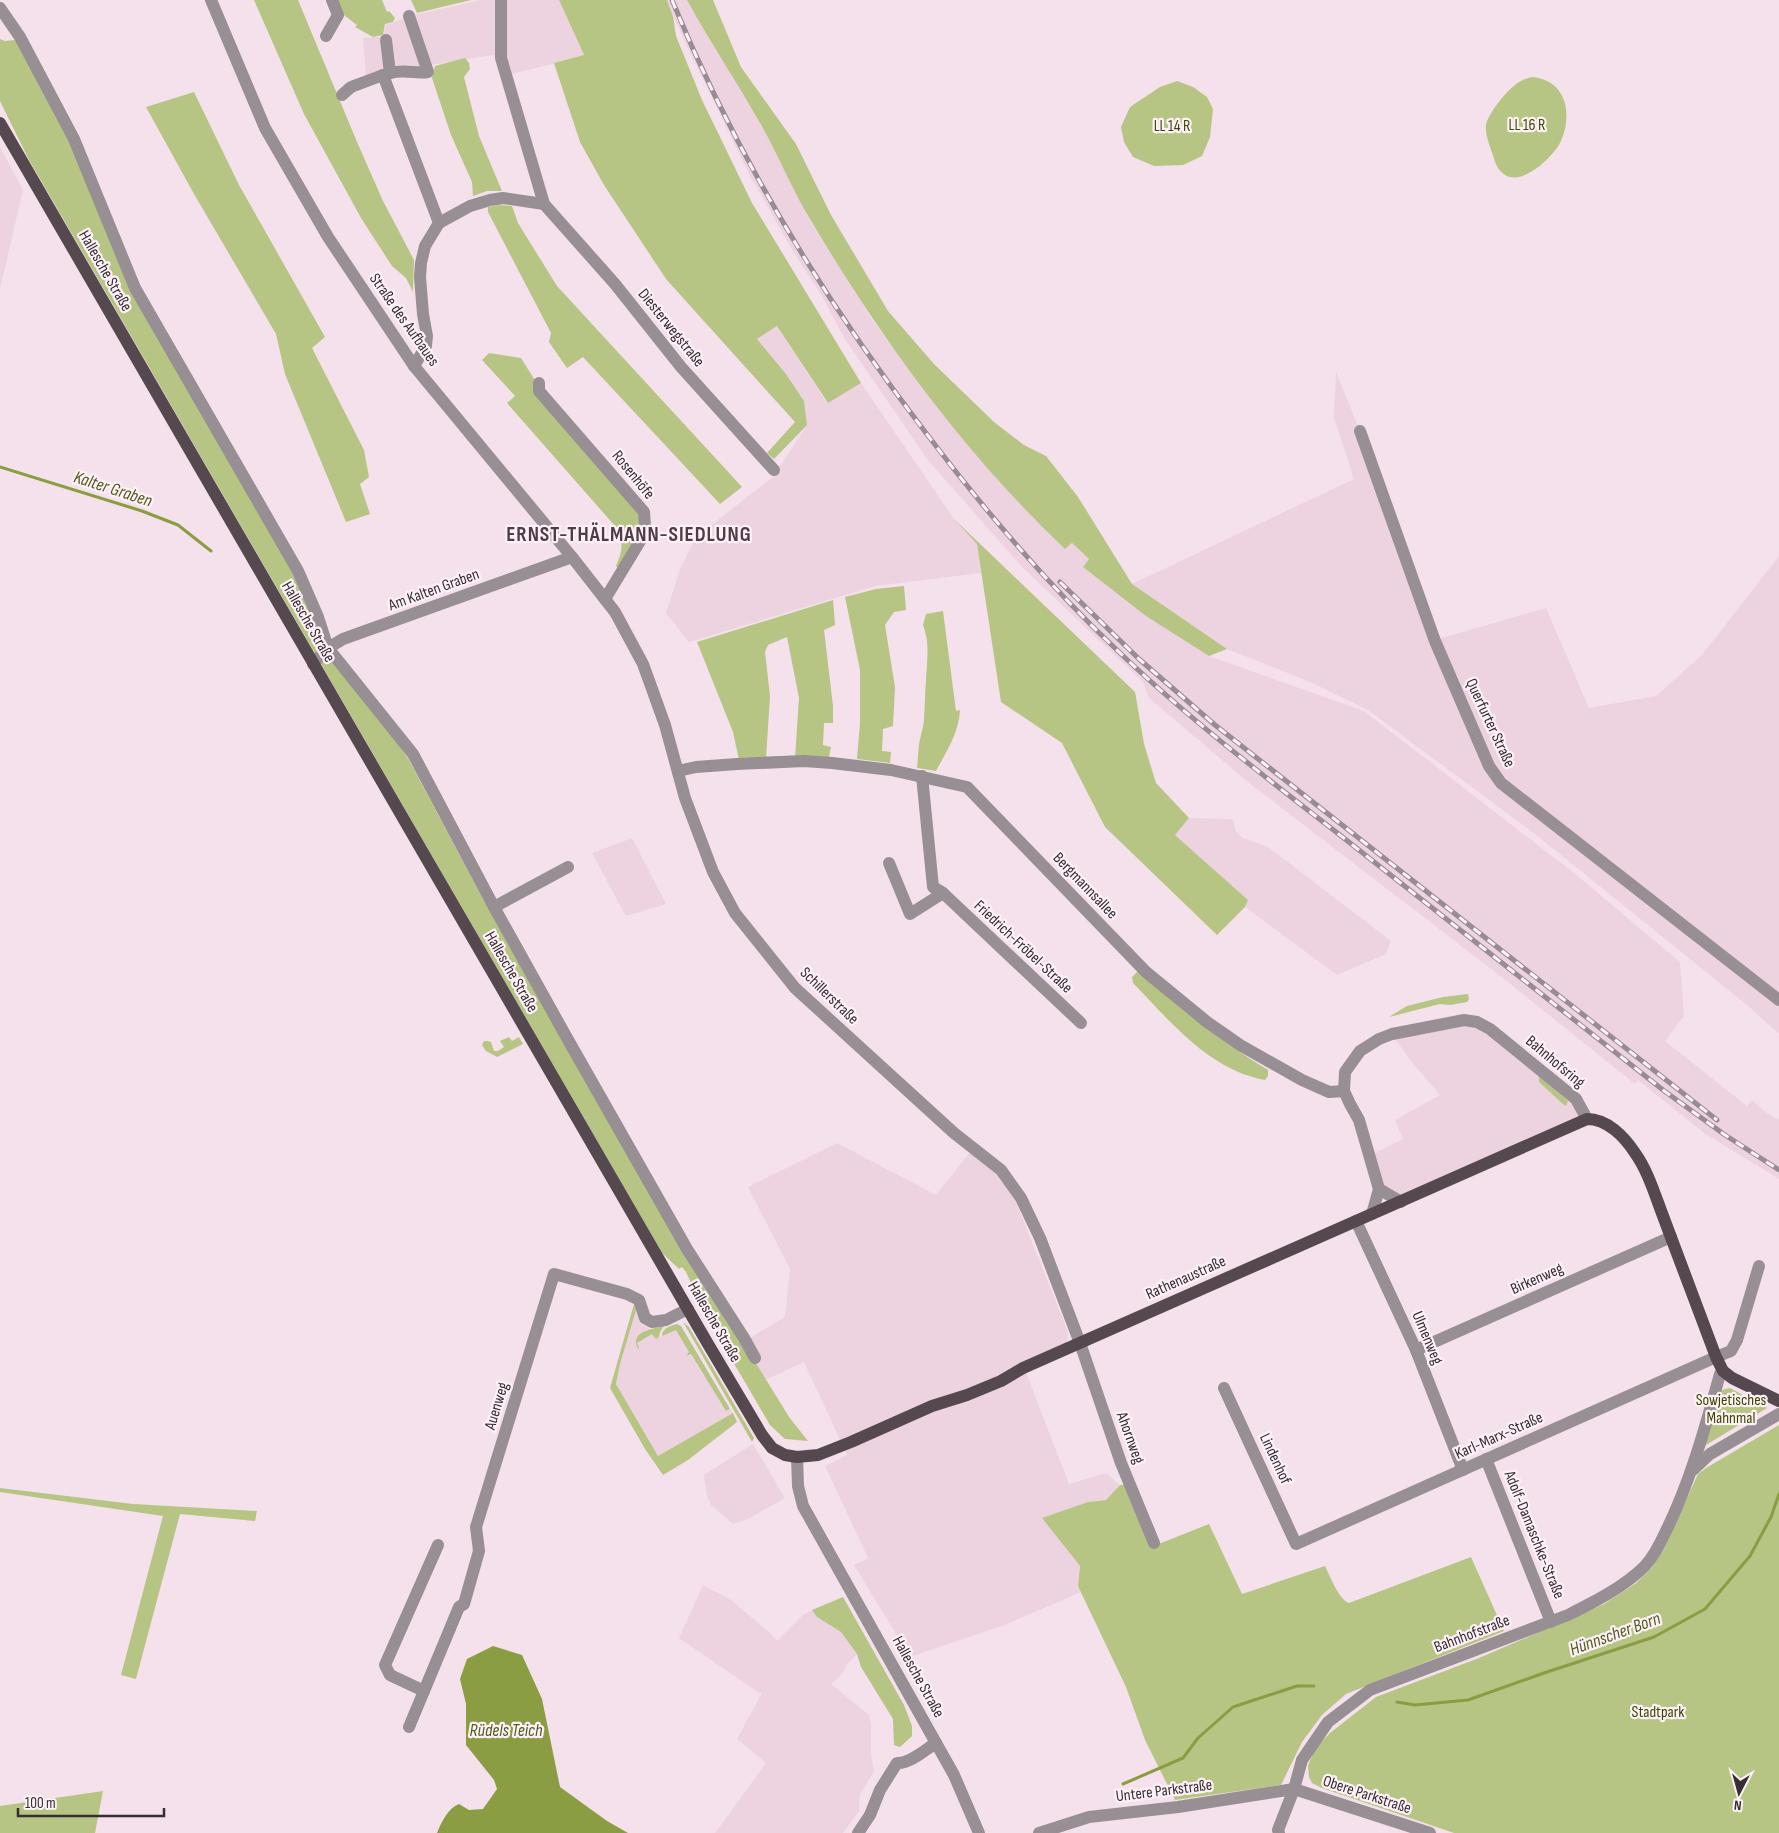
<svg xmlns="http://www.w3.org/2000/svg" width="1779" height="1833" viewBox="0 0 1779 1833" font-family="'Sofia Sans Condensed',sans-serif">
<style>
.built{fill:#edd3e0}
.green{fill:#b6c584}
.water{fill:#8b9d42}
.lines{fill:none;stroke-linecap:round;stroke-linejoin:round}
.stream{stroke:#8b9d42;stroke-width:3}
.minor{stroke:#978f93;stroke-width:12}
.major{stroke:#56484f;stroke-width:12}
.rail-casing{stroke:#998b93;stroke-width:5}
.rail{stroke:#fdf1f7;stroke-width:3;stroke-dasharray:9;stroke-linecap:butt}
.labels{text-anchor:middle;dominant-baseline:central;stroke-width:4.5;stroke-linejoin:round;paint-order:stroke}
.park-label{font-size:16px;fill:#3c4700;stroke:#fdf1f7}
.street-label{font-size:16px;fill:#352e32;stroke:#fdf1f7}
.water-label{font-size:18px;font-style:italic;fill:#515d1d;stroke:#fdf1f7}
.district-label{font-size:21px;font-weight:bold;letter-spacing:1px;fill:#4d3d46;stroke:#fdf1f7}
</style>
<rect width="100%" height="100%" fill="#f5e1eb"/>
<g class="built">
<path d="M480,0H559L584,56L512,74L493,55L366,75L363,38L383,36L386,25L414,15Z"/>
<path d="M667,0H687L761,124L812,223L873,321L934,402L1065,549L1072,543L1089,559L1083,567L1146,615L1209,656L1364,711L1574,873L1680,962L1684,1016L1665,1041L1747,1106L1752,1100L1768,1114L1779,1120V1179L1704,1133L1638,1080L1635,1084L1503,978L1248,782L1149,698L1143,682L1022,567L927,459L843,336L822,296L794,253L750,176L684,40Z"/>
<path d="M0,147L23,190L0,289Z"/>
<path d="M777,326L827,403L861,383L954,519L977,543L981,573L875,586L689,642L666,613L680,569L696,537L773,477L807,425L804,401L786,374L757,339Z"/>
<path d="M1336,372L1360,431L1435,640L1546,608L1589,708L1656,696L1702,655L1779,556V1034L1747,1005L1535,834L1368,710L1308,681L1227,649L1132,584L1354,479L1334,417Z"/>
<path d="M1189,818L1233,819L1236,832L1243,838L1268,847L1391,941L1386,954L1337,975L1245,907L1248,900L1175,835Z"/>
<path d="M632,838L666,904L626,916L592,853Z"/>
<path d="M1464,1020L1539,1067L1587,1119L1401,1202L1379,1189L1369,1156L1403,1139L1395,1120L1440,1095L1410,1060L1392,1034Z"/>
<path d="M837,1143L936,1195L971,1151L985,1162L1005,1184L1016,1202L1068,1332L1067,1343L1023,1363L1027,1375L1069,1484L1106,1473L1120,1485L1106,1500L1088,1502L1042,1518L1080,1566L1078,1586L1081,1592L1007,1624L910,1657L854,1565L868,1558L825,1466L847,1455L804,1362L765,1380L743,1342L785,1317L790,1269L748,1187Z"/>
<path d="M636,1307L641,1323L650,1329L646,1330L637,1343L653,1333L656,1339L676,1329L703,1375L706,1377L726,1411L730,1409L733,1413L658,1456L616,1384L620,1364Z"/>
<path d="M753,1444L785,1498L748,1519L733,1524L711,1505L707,1497L704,1475Z"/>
<path d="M703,1585L731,1600L768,1631L777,1641L803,1615L812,1610L817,1617L841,1632L857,1654L847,1664L843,1673L831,1684L869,1715L871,1724V1754L874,1771L860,1794L859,1811L843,1833H715L766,1763L737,1739L762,1693L758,1692L679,1638Z"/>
</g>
<g class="green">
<path d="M254,0H298L357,142L383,201L414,260L413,292L406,278L392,266L361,218L304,114Z"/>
<path d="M336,0H382L387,12L389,11L395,18L393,22L385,24L383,35L373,37L355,27L357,25L340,12Z"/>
<path d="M411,0H471L417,13Z"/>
<path d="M559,0H667L673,16L676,36L702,100L752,203L861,383L828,403L777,326L757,339L786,374L804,401L807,425L774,459L767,453L795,422L666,279L604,185L580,142L554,63L584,55Z"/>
<path d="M687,0H713L741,67L796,144L831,215L888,311L934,364L994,422L1024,445L1046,456L1078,497L1132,584L1227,649L1209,656L1146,616L1083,567L1089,559L1072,543L1065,549C966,455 883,342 813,224C793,192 779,156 760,123C737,82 710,42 687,0Z"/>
<path d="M0,39L5,41L16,40L65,126L130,290L299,583L322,642L393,736L409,760L482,897L743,1342L789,1417L808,1441L785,1439L770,1425L708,1319L686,1272L682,1267L679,1269L662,1253L28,158L0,101Z"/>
<path d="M465,58L469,63L470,69L464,77L479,136L502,191H487L473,196L472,182L451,135L432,78L435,66Z"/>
<path d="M1532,77C1566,80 1573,113 1561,141C1554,156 1525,184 1507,176C1499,172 1495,164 1493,155C1490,146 1485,135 1486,125C1488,113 1510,86 1521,81C1524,79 1529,78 1532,77Z"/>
<path d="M1177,81L1193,87L1207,97L1213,109L1210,137L1202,156L1183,165L1154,166L1133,157L1124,142L1121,127L1130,107L1160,87Z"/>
<path d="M194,92L239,185L325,337L312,348L364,450L369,477L360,484L370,514L346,522L285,374L276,334L194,194L146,107Z"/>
<path d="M499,205L512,206L518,223L557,286L742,487L720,504L583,357L567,368L549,342L551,333L488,212V207Z"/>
<path d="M489,353L521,358L536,382L633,505L640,518V530L619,569L616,566C623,549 624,542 615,526L507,403L515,396L482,360Z"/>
<path d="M954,519L1135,692L1144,744L1156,783L1189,818L1175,835L1248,900L1245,907L1217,935L1105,827L1062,743L1001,702L977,544Z"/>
<path d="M904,586L906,610L894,612L885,625L895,687L893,726L883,729L882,751L891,752L890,763L857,759L860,723V670L845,597L876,589Z"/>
<path d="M833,600L835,625L824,630L833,706V723H824L823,745L831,747L829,757L795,758L799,698L787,637L768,645L765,652L770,696L766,759L739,760L733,732L697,642Z"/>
<path d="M943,611L956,711L960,710C959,733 946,752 936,771L917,768C918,761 918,752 919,745C920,736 924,727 924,718C925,705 925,692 926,679C927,661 930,642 923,625L926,614Z"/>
<path d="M1139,970C1178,1008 1221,1042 1268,1070V1076L1265,1080C1209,1070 1170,1021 1133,983L1132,977Z"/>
<path d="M1468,994L1469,999L1467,1002L1450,1005L1440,1004L1389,1017L1407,1006L1443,997Z"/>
<path d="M509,1037L512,1041L519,1037L523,1044L497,1057L486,1051L482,1045L484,1041H487L491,1042L494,1051H498L504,1047L500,1041Z"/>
<path d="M1539,1077H1541L1568,1101L1566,1106L1564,1105L1539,1082Z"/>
<path d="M634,1304L636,1310L620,1364L616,1384L658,1456L733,1413L737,1422L688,1460L663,1475L645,1449L610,1388Z"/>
<path d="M683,1322L689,1327L754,1438L752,1442Z"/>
<path d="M677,1324L681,1326L730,1409L726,1411L691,1354L686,1356L689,1352L676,1330L662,1336C662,1328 670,1326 677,1324Z"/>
<path d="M664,1326L660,1332L659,1337L656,1339L652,1334L637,1343L639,1348L638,1349C629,1331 653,1329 664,1326Z"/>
<path d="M1730,1388L1767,1408L1701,1448L1717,1391Z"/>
<path d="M1779,1425V1833H1454L1322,1788L1312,1783L1309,1777L1308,1766L1315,1748L1330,1733L1376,1697L1479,1658L1577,1616L1604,1604L1635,1584L1651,1569L1665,1547L1698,1474L1706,1468Z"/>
<path d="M1120,1485H1126L1151,1547L1209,1524L1242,1594L1325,1566C1330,1576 1339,1600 1349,1603L1471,1557L1504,1631L1346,1694L1322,1715L1302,1742L1281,1785L1175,1800L1145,1740L1126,1687L1078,1586L1080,1566L1042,1518L1088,1502L1106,1500Z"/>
<path d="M0,1488L133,1504L257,1511L255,1521L180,1514L136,1679L121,1675L163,1516L0,1492Z"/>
<path d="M843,1597L904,1705L912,1726V1736L900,1747L894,1745L893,1719L861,1667L857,1654L841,1632L817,1617L812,1610Z"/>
<path d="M103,1791L95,1833H0V1806Z"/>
</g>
<path class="water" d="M493,1646L522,1655L542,1699L560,1787L607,1821L628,1833H437C441,1823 448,1808 459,1804L469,1810L483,1809L497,1789L494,1780L466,1745V1704L460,1679L467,1659Z"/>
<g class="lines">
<g class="stream">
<path d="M0,467L142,511L178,525L211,551"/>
<path d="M1397,1702L1415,1705L1468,1700L1547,1672L1654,1637L1705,1609L1750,1556L1771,1517L1779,1494"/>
<path d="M1123,1784L1183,1758L1198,1738L1233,1707L1297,1686H1314"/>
</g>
<g class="minor">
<path d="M211,0L265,128L328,237L414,366L572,557L615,612L643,664L665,725L685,798L713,872L735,913L795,988L954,1133L1001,1170L1021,1198L1040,1238L1080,1343L1121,1463L1154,1543"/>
<path d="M501,0V58L544,204L615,284L681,367L774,470"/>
<path d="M0,8L20,37L74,139L135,288L298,571L318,617L328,648L413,754L494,907L567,1038L687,1249L744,1338L755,1358"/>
<path d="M326,36L338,15L332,0"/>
<path d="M386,40L390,73L383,75L439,223"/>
<path d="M390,73C405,69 416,74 428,72L409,16"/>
<path d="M342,95L351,87L383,75"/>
<path d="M414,366L426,346L427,336L423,314L420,277L421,263L425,246L439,223L470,206L490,200L503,198L544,204"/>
<path d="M539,383V391L644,512L645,526L642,538L605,599"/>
<path d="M1360,431L1435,641L1489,766L1501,783L1779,1000"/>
<path d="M313,664L328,648L343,639L572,557"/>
<path d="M678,771L696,767L737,764L804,761L832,763L891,770L967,787L1146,972L1207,1022L1240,1045L1302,1080L1329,1092L1344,1091"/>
<path d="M922,776L933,887L943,893L1081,1023"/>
<path d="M889,863L910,914L943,893"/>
<path d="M494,907L568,867"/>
<path d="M1379,1189L1401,1202"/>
<path d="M1372,1214L1379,1189L1359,1120L1350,1104L1344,1091L1345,1072L1360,1051L1379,1039L1392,1034L1464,1020L1477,1022L1490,1029L1576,1099L1587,1119"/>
<path d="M1356,1221L1416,1350L1463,1470"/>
<path d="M1416,1350L1671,1237"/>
<path d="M1224,1388L1296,1544L1716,1357L1731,1351L1737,1340L1759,1266"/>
<path d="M797,1457L798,1486L803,1506L954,1775L979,1833"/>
<path d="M1486,1459L1551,1622"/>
<path d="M1693,1470L1710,1454L1779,1414"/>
<path d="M424,1691L390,1675L385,1665L438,1545"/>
<path d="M409,1727L459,1607L464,1604L479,1551L476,1527L554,1274L627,1294L639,1300L645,1318L652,1322L666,1320L688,1309"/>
<path d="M858,1833L870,1815L880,1790L897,1763C910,1764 926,1749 936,1743"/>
<path d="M1039,1833L1089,1817L1178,1807L1294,1789L1430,1833"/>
<path d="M1279,1833L1278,1830L1294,1789L1302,1760L1328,1722L1370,1690L1568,1615C1594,1602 1624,1587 1645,1566C1653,1557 1660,1544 1665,1533C1690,1483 1705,1428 1720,1374L1723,1371"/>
</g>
<path class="major" d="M0,123L708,1344L762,1435L772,1448L785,1455L797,1457L818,1455L851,1442L932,1406L967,1395L1001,1381L1023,1368L1587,1119C1607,1119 1624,1136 1635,1153C1648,1171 1655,1195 1663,1216C1681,1263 1698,1310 1716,1357L1723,1371L1732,1378L1779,1401"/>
<g class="rail-casing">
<g id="rail">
<path d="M672,0C736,156 823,299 926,433C985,511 1048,585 1119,652C1190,720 1268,779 1345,839C1451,923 1557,1006 1663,1090L1725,1135L1779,1170"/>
<path d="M1060,582L1139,659L1215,725L1717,1120"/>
</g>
</g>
<use href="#rail" class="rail"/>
</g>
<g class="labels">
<g class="park-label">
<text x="1527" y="125">LL 16 R</text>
<text x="1172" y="126">LL 14 R</text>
<text x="1731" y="1400">Sowjetisches<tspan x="1731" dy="18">Mahnmal</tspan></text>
<text x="1658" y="1712">Stadtpark</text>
</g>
<g class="street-label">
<text transform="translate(105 271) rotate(60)">Hallesche Straße</text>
<text transform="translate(404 320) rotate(55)">Straße des Aufbaues</text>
<text transform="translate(671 328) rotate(51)">Diesterwegstraße</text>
<text transform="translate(633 475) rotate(51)">Rosenhöfe</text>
<text transform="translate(434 590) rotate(-20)">Am Kalten Graben</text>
<text transform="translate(308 622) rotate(60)">Hallesche Straße</text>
<text transform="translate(1490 723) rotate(65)">Querfurter Straße</text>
<text transform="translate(1085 886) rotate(46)">Bergmannsallee</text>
<text transform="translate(1023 947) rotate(43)">Friedrich-Fröbel-Straße</text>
<text transform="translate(511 972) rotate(60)">Hallesche Straße</text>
<text transform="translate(829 996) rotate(44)">Schillerstraße</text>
<text transform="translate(1555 1062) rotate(40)">Bahnhofsring</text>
<text transform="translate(1186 1278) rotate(-24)">Rathenaustraße</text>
<text transform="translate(1537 1279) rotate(-24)">Birkenweg</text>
<text transform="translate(714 1322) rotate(60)">Hallesche Straße</text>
<text transform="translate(1427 1338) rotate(67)">Ulmenweg</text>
<text transform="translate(497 1406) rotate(-73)">Auenweg</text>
<text transform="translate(1499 1436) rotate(-24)">Karl-Marx-Straße</text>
<text transform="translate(1130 1438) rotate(70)">Ahornweg</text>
<text transform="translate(1275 1459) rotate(65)">Lindenhof</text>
<text transform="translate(1534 1535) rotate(68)">Adolf-Damaschke-Straße</text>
<text transform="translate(1472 1634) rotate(-21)">Bahnhofstraße</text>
<text transform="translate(918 1677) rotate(61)">Hallesche Straße</text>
<text transform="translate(1164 1791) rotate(-7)">Untere Parkstraße</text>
<text transform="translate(1367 1795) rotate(18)">Obere Parkstraße</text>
</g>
<g class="water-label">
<text transform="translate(113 489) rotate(18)">Kalter Graben</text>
<text transform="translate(1615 1634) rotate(-20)">Hünnscher Born</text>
<text x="506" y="1730">Rüdels Teich</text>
</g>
<g class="district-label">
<text x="629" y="534">ERNST-THÄLMANN-SIEDLUNG</text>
</g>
</g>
<g transform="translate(1739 1793) rotate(186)" stroke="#fdf1f7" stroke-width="4" paint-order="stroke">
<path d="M0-4L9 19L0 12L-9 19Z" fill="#352e32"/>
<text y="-8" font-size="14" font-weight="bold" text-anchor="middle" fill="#352e32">N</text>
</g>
<path d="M18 1808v8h146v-8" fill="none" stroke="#352e32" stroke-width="2.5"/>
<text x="25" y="1808" font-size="15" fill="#352e32" stroke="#fdf1f7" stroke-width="4" paint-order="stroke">100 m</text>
</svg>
